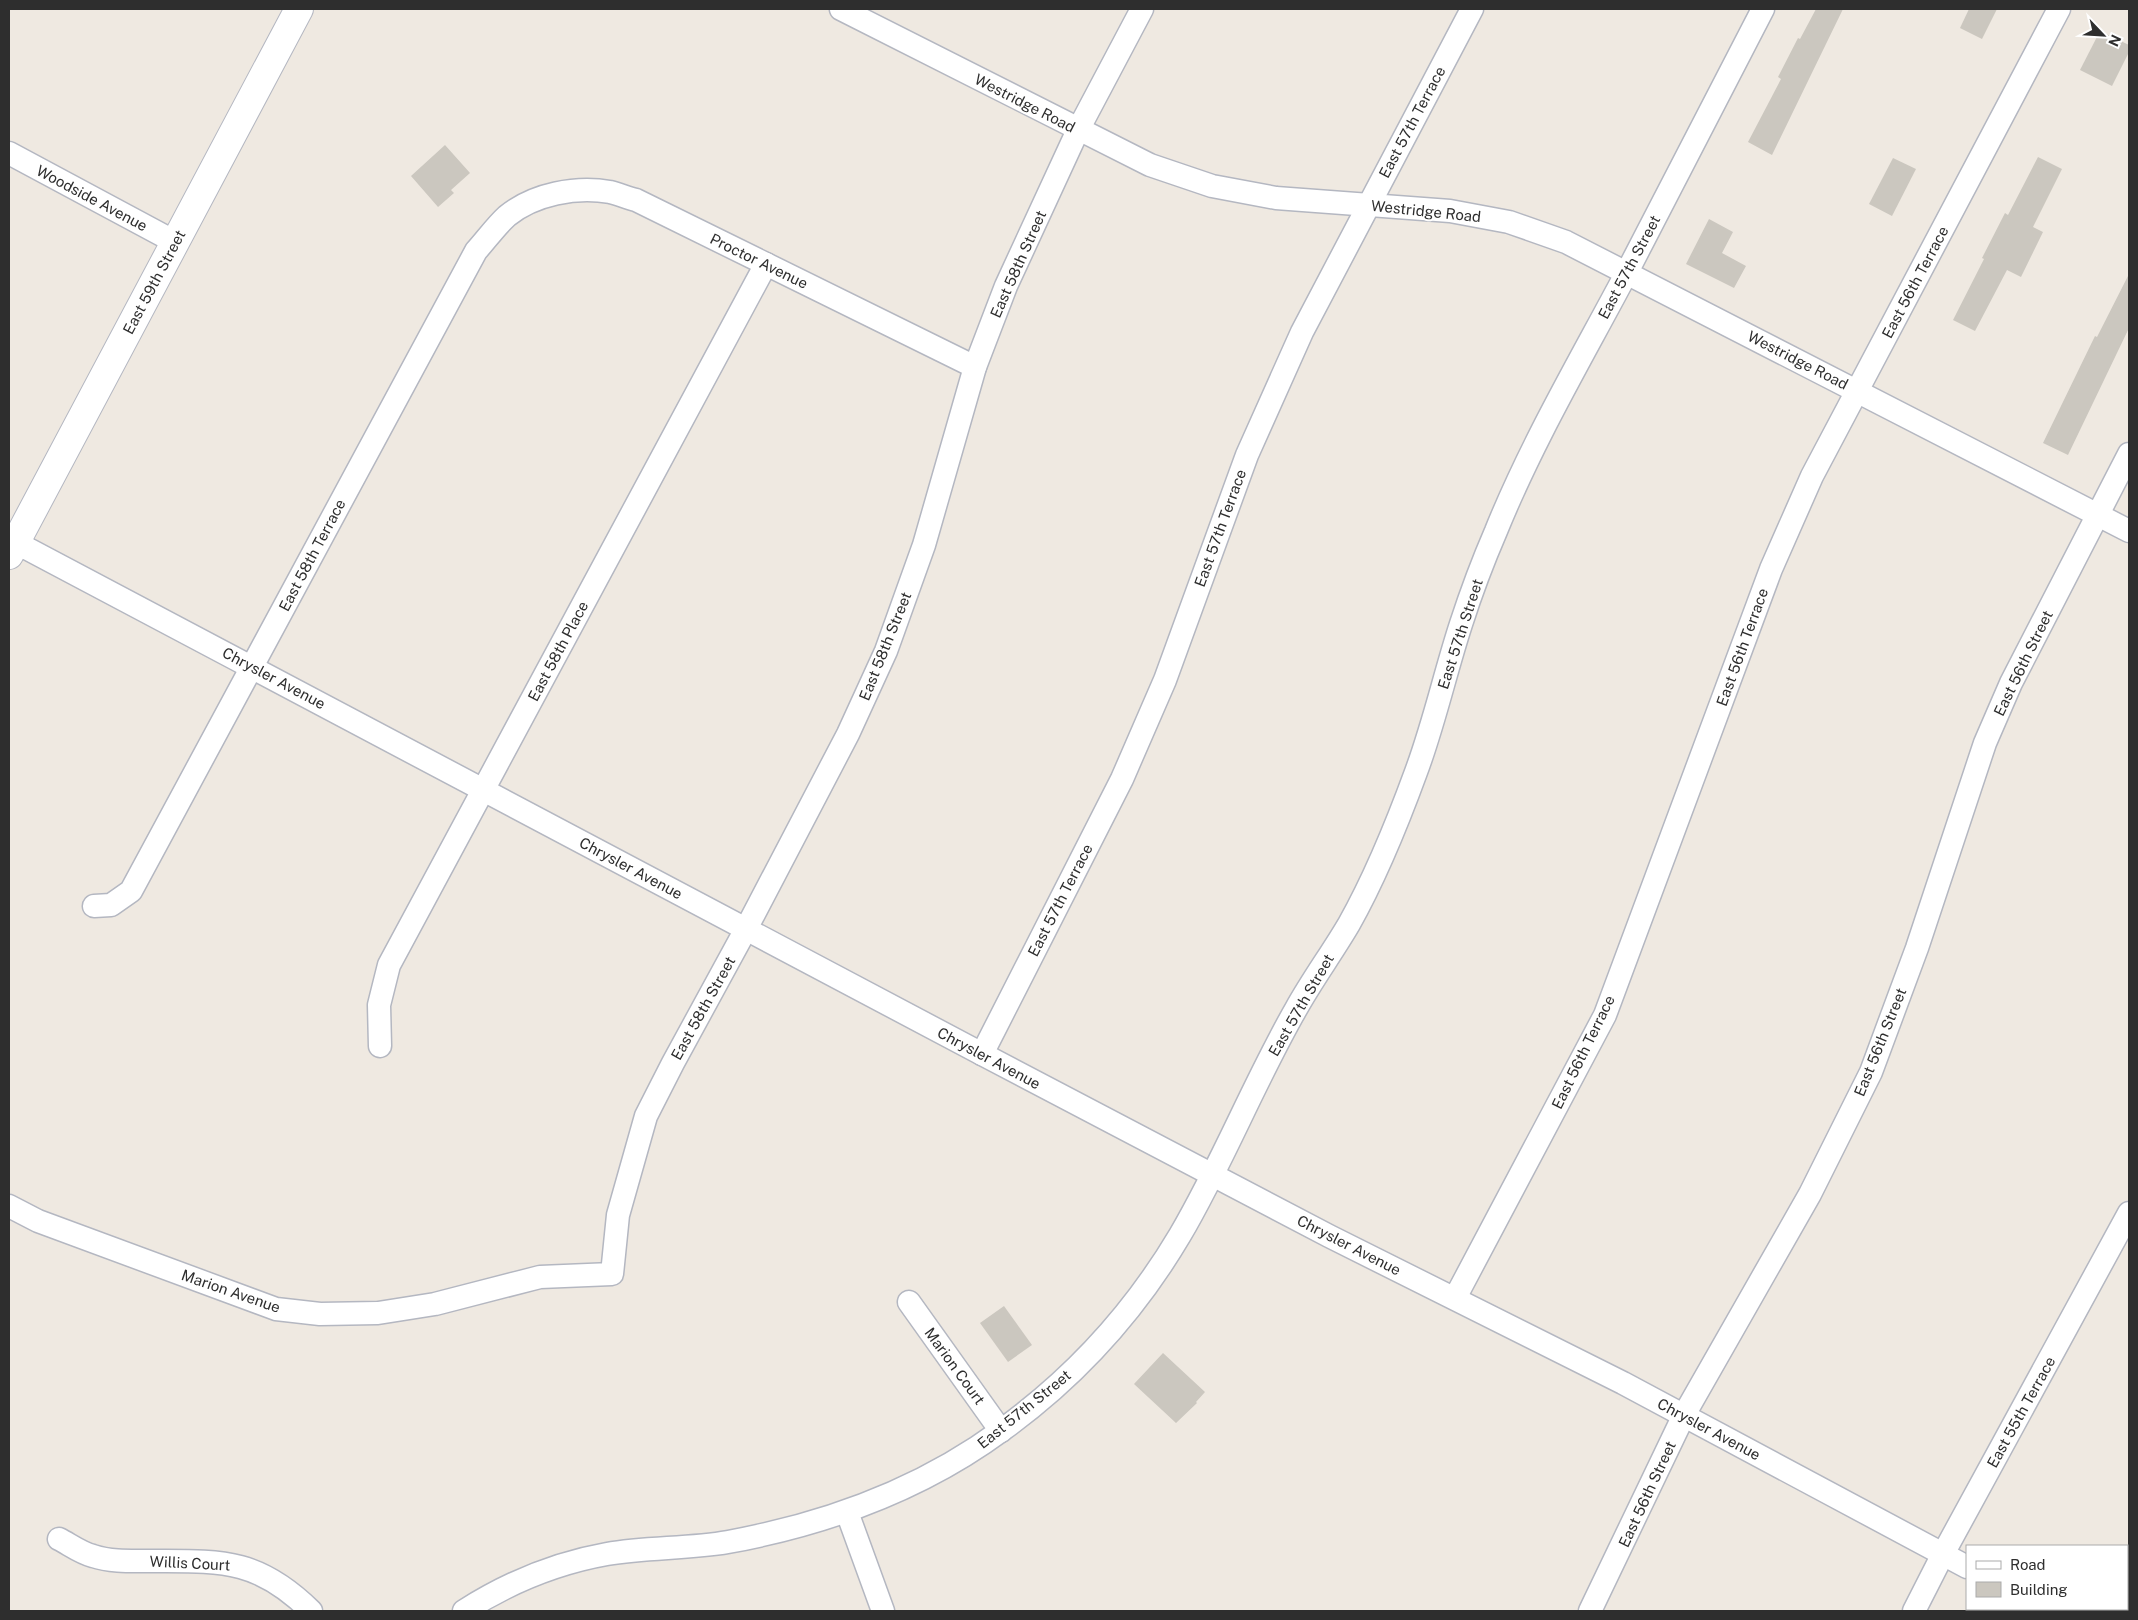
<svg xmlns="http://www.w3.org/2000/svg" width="2138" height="1620" viewBox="0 0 2138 1620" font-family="'Public Sans',sans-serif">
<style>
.building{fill:#cbc7bf}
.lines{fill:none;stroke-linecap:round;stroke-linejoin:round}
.street-casing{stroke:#b4b7c1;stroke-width:25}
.secondary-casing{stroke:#b4b7c1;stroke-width:30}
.street{stroke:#fff;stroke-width:22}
.secondary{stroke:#fff;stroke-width:28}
.labels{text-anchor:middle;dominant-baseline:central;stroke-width:4;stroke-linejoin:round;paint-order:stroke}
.street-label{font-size:15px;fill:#2e2e2e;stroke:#fff}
</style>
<rect width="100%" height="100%" fill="#efe9e1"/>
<g class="building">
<path d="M1816,9H1843L1772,155L1748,142L1781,79L1778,77L1798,38L1800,39Z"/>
<path d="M1969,9H1997L1982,39L1960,28Z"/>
<path d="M2100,31L2129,45V52L2112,86L2080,70Z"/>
<path d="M445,145L470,173L451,190L454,193L438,207L411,176Z"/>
<path d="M2038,157L2062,169L2033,227L2043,232L2021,277L2007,270L1975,331L1953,320L1984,259L1982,258L2005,213L2008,215Z"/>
<path d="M1893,158L1916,169L1892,216L1869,204Z"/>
<path d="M1709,219L1733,232L1722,253L1746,266L1734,288L1686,264Z"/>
<path d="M2129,274V328L2068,455L2043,443L2095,336L2097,337Z"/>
<path d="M1004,1306L1032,1345L1008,1362L980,1323Z"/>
<path d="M1163,1353L1205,1392L1196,1402L1197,1403L1176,1423L1134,1384Z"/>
</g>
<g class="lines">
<g class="street-casing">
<g id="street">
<path d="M841,9L1150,165L1212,186L1276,198L1450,211L1509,222L1566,242L2129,531"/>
<path d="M9,153L175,242"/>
<path d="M16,541L28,549L982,1054L1329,1236L1623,1383L1967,1567"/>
<path d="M94,906L111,905L131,891L476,251C486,240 496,226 507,216C534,194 576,186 610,192C619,194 627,198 636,200L975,367"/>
<path d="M380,1046L379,1005L389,965L766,264"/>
<path d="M982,1054L1122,779L1165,680L1247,455L1302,332L1472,9"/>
<path d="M9,1206L38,1221L276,1309L320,1314L378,1313L435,1304L540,1277L612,1274L618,1215L646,1116L673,1063L746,929L848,734L886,651L924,545L975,367L1006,286L1078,130L1142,9"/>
<path d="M1455,1298L1605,1015L1771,569L1812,476L2059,9"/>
<path d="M909,1302L1001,1431"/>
<path d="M847,1512L883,1611"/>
<path d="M59,1539C69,1544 81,1553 93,1556C111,1562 131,1561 150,1561C221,1561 257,1558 311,1611"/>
<path d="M2046,1609L2051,1611"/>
<path d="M464,1611C508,1583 556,1563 607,1554C647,1547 688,1549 728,1542C826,1524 922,1489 1002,1430C1074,1378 1135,1311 1180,1235C1223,1162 1254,1082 1296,1009C1312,980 1332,953 1349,924C1376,876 1397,824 1416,772C1434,724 1445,673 1461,624C1471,593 1483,561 1496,531C1532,442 1581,359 1626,274C1672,186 1717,97 1763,9"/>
<path d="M1590,1611L1684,1415L1810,1194L1871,1072L1917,948L1985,743L2011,683L2129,454"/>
<path d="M1914,1611L1943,1554L2129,1213"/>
</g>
</g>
<g class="secondary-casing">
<path id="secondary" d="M9,555L299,9"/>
</g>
<use href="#street" class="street"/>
<use href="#secondary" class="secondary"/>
</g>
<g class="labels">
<g class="street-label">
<text transform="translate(1025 103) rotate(27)">Westridge Road</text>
<text transform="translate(1412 122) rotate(-62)">East 57th Terrace</text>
<text transform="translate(92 198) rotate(28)">Woodside Avenue</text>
<text transform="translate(1426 211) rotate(6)">Westridge Road</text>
<text transform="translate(759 261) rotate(26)">Proctor Avenue</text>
<text transform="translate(1018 264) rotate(-66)">East 58th Street</text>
<text transform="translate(1629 267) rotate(-62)">East 57th Street</text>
<text transform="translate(154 282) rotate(-62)">East 59th Street</text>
<text transform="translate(1915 282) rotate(-62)">East 56th Terrace</text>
<text transform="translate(1798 360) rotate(27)">Westridge Road</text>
<text transform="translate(1220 528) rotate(-70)">East 57th Terrace</text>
<text transform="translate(312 555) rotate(-62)">East 58th Terrace</text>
<text transform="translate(1460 634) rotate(-72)">East 57th Street</text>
<text transform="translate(885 646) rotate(-68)">East 58th Street</text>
<text transform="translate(1742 647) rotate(-70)">East 56th Terrace</text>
<text transform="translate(558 651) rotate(-62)">East 58th Place</text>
<text transform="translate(2023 663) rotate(-64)">East 56th Street</text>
<text transform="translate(274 678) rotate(28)">Chrysler Avenue</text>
<text transform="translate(631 868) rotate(28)">Chrysler Avenue</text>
<text transform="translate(1060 900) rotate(-63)">East 57th Terrace</text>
<text transform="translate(1301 1005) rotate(-60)">East 57th Street</text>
<text transform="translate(703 1008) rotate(-61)">East 58th Street</text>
<text transform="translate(1880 1042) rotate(-68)">East 56th Street</text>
<text transform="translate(1583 1052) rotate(-64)">East 56th Terrace</text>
<text transform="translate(989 1058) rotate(28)">Chrysler Avenue</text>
<text transform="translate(1349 1245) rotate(27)">Chrysler Avenue</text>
<text transform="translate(231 1291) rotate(19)">Marion Avenue</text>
<text transform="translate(955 1366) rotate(54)">Marion Court</text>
<text transform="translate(1024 1409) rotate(-39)">East 57th Street</text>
<text transform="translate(2021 1412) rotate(-61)">East 55th Terrace</text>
<text transform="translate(1709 1429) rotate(28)">Chrysler Avenue</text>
<text transform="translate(1647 1494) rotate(-65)">East 56th Street</text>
<text transform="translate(190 1563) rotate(3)">Willis Court</text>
</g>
</g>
<rect width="2138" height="1620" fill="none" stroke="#2e2e2e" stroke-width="20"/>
<rect x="1966" y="1545" width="162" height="65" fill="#ffffff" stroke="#ababab"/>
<rect x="1976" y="1561" width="25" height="8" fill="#ffffff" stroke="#ababab"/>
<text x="2010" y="1570" font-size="15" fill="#2e2e2e">Road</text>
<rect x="1976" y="1582" width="25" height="15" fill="#cbc7bf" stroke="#ababab"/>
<text x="2010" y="1595" font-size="15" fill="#2e2e2e">Building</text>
<g transform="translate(2103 35) rotate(115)" stroke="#ffffff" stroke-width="4" paint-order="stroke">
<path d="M0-4L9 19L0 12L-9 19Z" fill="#2e2e2e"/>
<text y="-8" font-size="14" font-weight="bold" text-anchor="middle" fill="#2e2e2e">N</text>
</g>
</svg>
